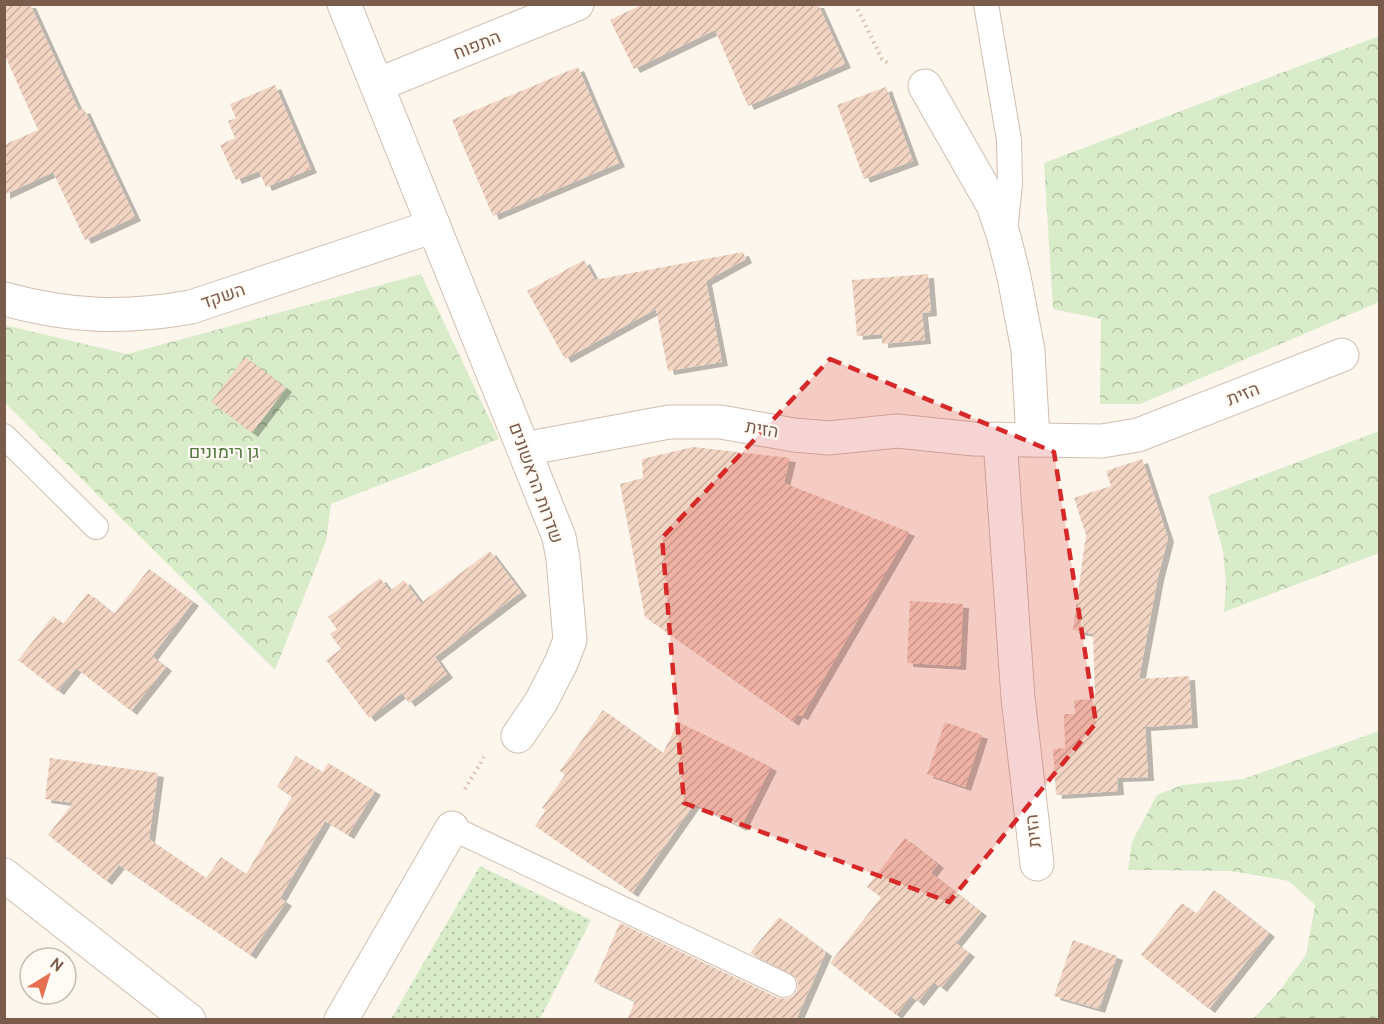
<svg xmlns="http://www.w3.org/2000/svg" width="1384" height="1024" viewBox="0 0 1384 1024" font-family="Cabin,Heebo,sans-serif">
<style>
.grass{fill:url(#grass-dots)}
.forest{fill:url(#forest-crowns)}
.building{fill:url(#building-hatch);filter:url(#shadow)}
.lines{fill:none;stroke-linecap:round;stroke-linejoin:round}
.service-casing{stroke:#d1beb0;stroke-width:26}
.minor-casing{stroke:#d1beb0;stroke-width:35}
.path{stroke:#d9b8a5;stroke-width:4;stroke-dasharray:1.5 4.5;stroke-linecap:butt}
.service{stroke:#fff;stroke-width:24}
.minor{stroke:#fff;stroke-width:33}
.marked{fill:#d62828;fill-opacity:0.2;stroke:#d62828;stroke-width:4.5;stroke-dasharray:12 8;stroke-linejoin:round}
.labels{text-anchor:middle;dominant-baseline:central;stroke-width:4.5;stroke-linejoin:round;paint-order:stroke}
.street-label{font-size:18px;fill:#7a5c4d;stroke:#fffaf3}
.park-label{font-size:18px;fill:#537a41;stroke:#fffaf3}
</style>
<defs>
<pattern id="grass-dots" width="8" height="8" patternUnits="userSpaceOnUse" patternTransform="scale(1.5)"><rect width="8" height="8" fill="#d8ecc9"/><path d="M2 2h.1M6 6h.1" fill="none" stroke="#b4c2a5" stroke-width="1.8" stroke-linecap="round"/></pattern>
<pattern id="forest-crowns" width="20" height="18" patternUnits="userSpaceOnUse" patternTransform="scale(1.5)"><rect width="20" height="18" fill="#d8ecc9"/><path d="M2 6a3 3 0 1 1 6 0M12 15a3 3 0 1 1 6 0" fill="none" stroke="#b4c2a5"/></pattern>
<pattern id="building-hatch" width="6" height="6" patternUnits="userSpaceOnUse" patternTransform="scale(1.5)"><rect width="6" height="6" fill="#f3d5c3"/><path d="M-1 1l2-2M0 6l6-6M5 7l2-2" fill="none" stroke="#cab0a1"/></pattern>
<filter id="shadow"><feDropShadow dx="6" dy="4" stdDeviation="0" flood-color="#0004"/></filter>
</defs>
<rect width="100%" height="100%" fill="#fdf6ec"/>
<path class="grass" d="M480,866L591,920L540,1019H391Z"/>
<g class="forest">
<path d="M1379,36V302L1140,404H1100L1101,319L1053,309L1044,163Z"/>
<path d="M421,274L499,439L331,504L326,541L275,670L5,403L4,325L127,354Z"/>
<path d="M1379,431V553L1224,612L1226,585L1223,551L1208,496Z"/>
<path d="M1379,731V1019H1253L1280,990L1306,955L1315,905L1289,881L1231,871L1128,870L1132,842L1157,795L1182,785L1243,779Z"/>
</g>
<g class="building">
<path d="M4,4H30L79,111L84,109L135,217L85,240L53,172L4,195V145L38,130L4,53Z"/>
<path d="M643,4H818L845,64L748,106L715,30L634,69L610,20Z"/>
<path d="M578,67L619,163L493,216L452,120Z"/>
<path d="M275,85L311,169L266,187L259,171L236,180L220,145L235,138L228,121L236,118L230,104Z"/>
<path d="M886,87L913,161L864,179L837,105Z"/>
<path d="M743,252L746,259L706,281L722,362L668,371L656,309L565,359L527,291L584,260L595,280Z"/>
<path d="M928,274L931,312L922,313L925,340L882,344V334L857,336L852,280Z"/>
<path d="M245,357L286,388L252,433L211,402Z"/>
<path d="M693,447L790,458L784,483L909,532L802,716L797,714L793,722L645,617L620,484L643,478L642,459Z"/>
<path d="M1142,459L1168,538L1158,577L1139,679L1189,676L1192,724L1145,727L1148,777L1117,778L1118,791L1056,795L1053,749L1065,748L1064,714H1075L1074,700L1095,699L1093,634L1073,630L1086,535L1074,498L1111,486L1106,471Z"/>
<path d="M490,551L521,592L435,657L447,674L409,703L402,693L369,718L326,660L341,649L330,634L337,629L328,617L380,578L390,591L404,580L421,603Z"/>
<path d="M149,569L193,602L152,656L166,667L131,711L76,668L58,691L18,660L53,616L63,624L88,593L114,614Z"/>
<path d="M910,601L963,604L960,666L907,663Z"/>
<path d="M603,710L663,753L678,722L771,767L741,827L694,804L632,893L535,826L546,810L542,808L565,775L560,771Z"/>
<path d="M945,722L982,735L965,787L927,774Z"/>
<path d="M296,756L323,772L328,763L375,791L348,835L325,821L280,898L286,902L250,955L119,865L106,881L48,835L73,803L45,799L50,758L158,773L149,839L206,878L221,857L246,874L292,797L277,787Z"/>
<path d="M905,838L938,864L931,873L981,912L956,943L969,953L941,988L934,982L918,1002L911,996L896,1015L830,963L881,897L867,887Z"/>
<path d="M1214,890L1269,933L1209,1009L1141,955L1182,903L1196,914Z"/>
<path d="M779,917L826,952L796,1020H627L635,1001L594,982L620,923L778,998L786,999L793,996L797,991L798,983L795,976L750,953Z"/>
<path d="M1073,940L1117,956L1099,1009L1054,996Z"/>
</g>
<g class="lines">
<g class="service-casing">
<g id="service">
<path d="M986,4L1009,140L1010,184L1005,231"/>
<path d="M4,436L96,527"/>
<path d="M452,828L784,985"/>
</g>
</g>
<g class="minor-casing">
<g id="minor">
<path d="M344,4L559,537L563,559L570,640L561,663L541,702L518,736"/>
<path d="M377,85L577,4"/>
<path d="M925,86L993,205L1004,237L1014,277L1028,350L1033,440"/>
<path d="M4,299C70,317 124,319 191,307L434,226"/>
<path d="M1000,439L1018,698L1037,864"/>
<path d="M524,449L669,422H721L794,435L829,438L897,431L974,439L1102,441L1138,435L1342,355"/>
<path d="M4,875L189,1020"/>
<path d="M341,1020L452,828"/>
</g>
</g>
<g class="path">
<path d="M855,4L882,59L891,65"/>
<path d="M465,789L484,757"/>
</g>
<use href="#service" class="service"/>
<use href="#minor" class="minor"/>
</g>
<path class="marked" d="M830,359L1054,452L1096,723L949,902L684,803L662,538Z"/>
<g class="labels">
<g class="street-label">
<text transform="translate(477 45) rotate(-22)">התפוח</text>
<text transform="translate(223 296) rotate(-19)">השקד</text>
<text transform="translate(1243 394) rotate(-21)">הזית</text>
<text transform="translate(762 429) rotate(10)">הזית</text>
<text transform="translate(536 483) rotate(70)">שדרות הראשונים</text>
<text transform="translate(1033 831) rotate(-96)">הזית</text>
</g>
<g class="park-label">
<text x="224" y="452">גן רימונים</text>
</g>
</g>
<rect width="1384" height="1024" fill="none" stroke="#7a5c4d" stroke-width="12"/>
<g transform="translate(48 976) rotate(38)"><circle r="28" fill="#fffaf3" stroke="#cabbb1" stroke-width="1.5"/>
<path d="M0-4.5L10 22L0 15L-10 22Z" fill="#e76f51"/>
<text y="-9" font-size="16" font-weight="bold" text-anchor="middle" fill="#7a5c4d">N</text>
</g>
</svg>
